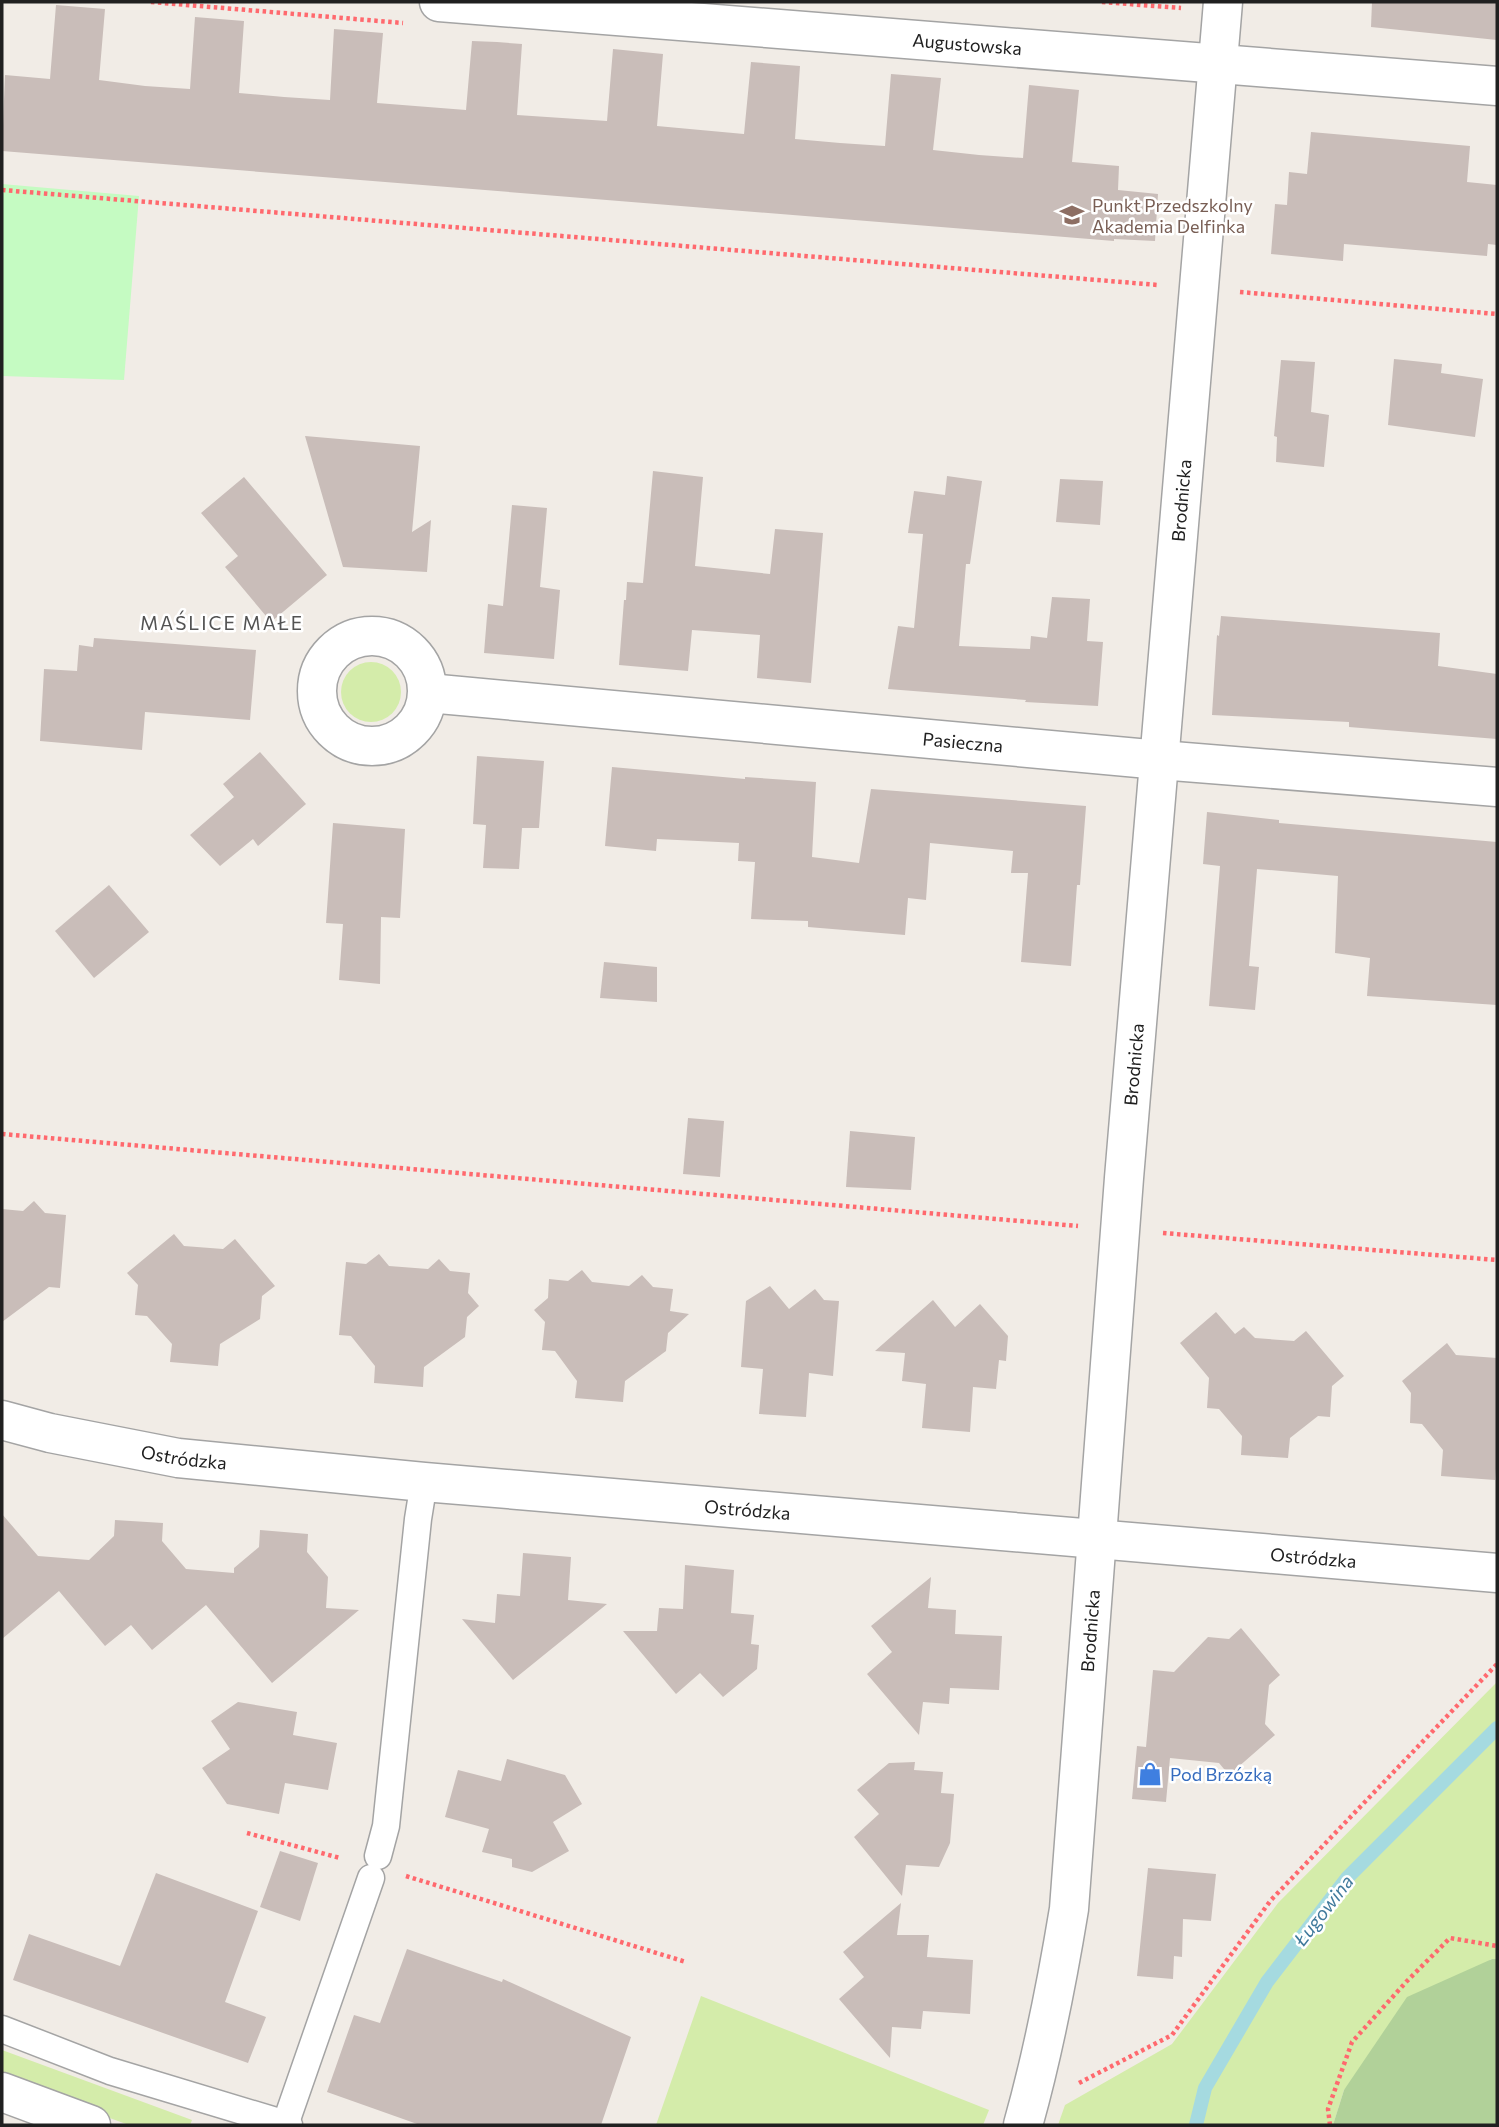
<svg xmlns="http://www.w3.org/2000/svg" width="1499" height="2127" viewBox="0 0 1499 2127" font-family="Commissioner,sans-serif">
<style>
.grass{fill:#d4ecaa}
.forest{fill:#b1d199}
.park{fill:#c5fbc2}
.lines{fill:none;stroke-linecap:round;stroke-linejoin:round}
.stream{stroke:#a5dae0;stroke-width:14}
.building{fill:#c9bdb9}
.service-casing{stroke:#a4a4a4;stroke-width:29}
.minor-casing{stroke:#a4a4a4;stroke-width:41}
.tertiary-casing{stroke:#a4a4a4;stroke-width:41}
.path{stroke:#ff696e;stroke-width:4.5;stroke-dasharray:3.5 3.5;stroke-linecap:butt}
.service{stroke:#fff;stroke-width:26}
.minor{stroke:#fff;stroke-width:38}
.tertiary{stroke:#fff;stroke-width:38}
.labels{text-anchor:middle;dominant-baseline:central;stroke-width:5;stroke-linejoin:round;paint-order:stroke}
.street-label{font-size:18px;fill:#202020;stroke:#fff}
.education-label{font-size:18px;fill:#785e54;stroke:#fff;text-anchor:start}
.shop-label{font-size:18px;fill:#366cbe;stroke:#fff;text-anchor:start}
.neighbourhood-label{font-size:19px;letter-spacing:2px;fill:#535353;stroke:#fff}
.water-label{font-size:19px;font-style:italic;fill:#407a9c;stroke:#fff}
</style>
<rect width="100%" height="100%" fill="#f1ece6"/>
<g class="grass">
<circle cx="371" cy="692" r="30"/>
<path d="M1497,1682V1959H1491L1344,2090L1333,2125H1058L1065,2105L1172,2044L1278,1903Z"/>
<path d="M701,1996L989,2110L983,2125H656Z"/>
<path d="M2,2050L192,2120L190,2125H129L2,2079Z"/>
</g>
<path class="forest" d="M1492,1959H1497V2125H1333L1344,2090L1407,1997Z"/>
<path class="park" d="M2,184L139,196L124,380L2,376Z"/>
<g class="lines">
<path class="stream" d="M1196,2125L1205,2088L1267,1982L1347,1878L1497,1728"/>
</g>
<g class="building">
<path d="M1372,2H1497V40L1371,27Z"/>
<path d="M56,5L105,9L99,80L145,86L190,89L195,17L244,21L239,93L284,97L330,100L334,29L383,33L377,103L466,110L472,41L497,42L522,44L517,115L607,121L613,49L663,54L657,126L744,134L751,62L800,66L795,139L840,143L885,146L891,74L941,78L933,150L979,155L1023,158L1029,85L1079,90L1072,162L1119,166L1118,190L1158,194L1155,241L1114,239V241L2,151L5,75L50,79Z"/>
<path d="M1311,132L1470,146L1467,182L1497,185V245L1488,244L1487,256L1344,244L1343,261L1271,254L1275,204L1287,205L1289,172L1307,174Z"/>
<path d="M1394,359L1442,364L1441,373L1483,379L1475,437L1388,425Z"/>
<path d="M1281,360L1315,362L1311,412L1329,415L1324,467L1276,462L1277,437L1274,436Z"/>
<path d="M305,436L420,446L412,532L431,520L427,572L343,567Z"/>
<path d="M653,471L703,477L695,566L770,574L775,529L823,533L811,683L757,678L760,635L692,630L688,671L619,665L624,600H626L627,582L643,583Z"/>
<path d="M947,476L982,481L970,564H966L959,646L1030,649L1031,636L1047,638L1052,597L1090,599L1087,641L1103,642L1098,706L1025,702L1026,700L888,689L898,626L914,628L923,534L908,533L914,491L945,495Z"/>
<path d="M244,477L327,575L271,622L225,567L238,556L201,513Z"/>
<path d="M1060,479L1103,481L1100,525L1056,522Z"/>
<path d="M512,505L547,508L540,587L560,590L554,659L484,653L488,604L503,606Z"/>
<path d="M1221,616L1440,633L1438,666L1497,674V739L1349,727V722L1212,715L1217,635L1219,636Z"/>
<path d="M94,638L256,650L250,720L145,712L142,750L40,741L44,669L77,671L79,645L93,647Z"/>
<path d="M260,752L306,804L258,846L253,839L220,866L190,835L234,797L223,784Z"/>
<path d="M477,756L544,761L539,828H522L519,869L483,868L486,825L473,824Z"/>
<path d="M612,767L745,779V777L816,782L812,857L859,863L871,789L1086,806L1080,885H1077L1071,966L1021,962L1028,873H1011L1013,851L930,843L926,900L908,898L905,935L808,927V921L751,919L755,862L738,861L739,843L657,839L656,851L605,846Z"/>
<path d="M1207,812L1279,820V823L1497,842V1005L1367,996L1370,958L1335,953L1338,876L1257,869L1249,966L1259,967L1255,1010L1209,1006L1220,866L1203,864Z"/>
<path d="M333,823L405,829L400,918L381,917L380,984L339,980L343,924L326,923Z"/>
<path d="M109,885L149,932L94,978L55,931Z"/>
<path d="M604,962L657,967V1002L600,998Z"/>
<path d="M688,1118L724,1121L720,1177L683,1174Z"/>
<path d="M850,1131L915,1137L911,1190L846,1187Z"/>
<path d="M34,1201L45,1213L66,1215L60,1288L49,1287L2,1322V1209L23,1211Z"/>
<path d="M174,1234L184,1246L223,1249L235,1239L275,1286L262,1296L260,1319L220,1344L218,1366L170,1362L172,1344L147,1316L135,1315L138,1285L127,1273Z"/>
<path d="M379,1254L389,1266L428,1269L439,1259L450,1271L470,1273L468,1293L479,1306L467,1317L465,1337L424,1367L423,1387L374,1383L375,1366L351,1336L339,1335L346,1262L366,1264Z"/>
<path d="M582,1270L592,1282L629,1286L642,1275L653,1287L673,1289L670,1311L689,1314L668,1333L666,1351L625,1381L623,1402L575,1398L577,1381L555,1351L542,1350L545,1322L534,1310L548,1298L549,1279L568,1281Z"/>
<path d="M770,1286L789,1309L815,1289L824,1300L839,1301L833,1376L809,1373L806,1417L759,1414L763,1369L741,1367L746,1301Z"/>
<path d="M933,1300L955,1327L980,1304L1008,1336L1006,1361L999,1360L996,1389L973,1387L970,1432L922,1428L926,1384L902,1381L905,1353L875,1351Z"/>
<path d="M1216,1312L1235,1334L1244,1327L1255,1338L1294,1341L1306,1331L1344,1376L1332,1386L1330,1417L1318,1416L1290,1438L1288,1458L1241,1455L1242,1436L1219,1409L1207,1408L1209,1378L1180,1343Z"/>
<path d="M1447,1343L1456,1355L1497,1358V1456L1495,1480L1441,1476L1443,1450L1422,1424L1410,1423L1411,1393L1402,1381Z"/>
<path d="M2,1514L38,1556L89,1560L114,1536L115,1520L163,1523L162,1541L186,1569L234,1573V1568L259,1547L260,1530L308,1534L307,1552L328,1577L326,1608L359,1610L272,1683L206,1605L152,1650L131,1625L105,1646L59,1591L2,1639Z"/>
<path d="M523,1553L571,1557L568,1600L607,1604L513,1680L462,1619L495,1623L497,1594L520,1596Z"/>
<path d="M685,1565L734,1570L731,1613L754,1615L751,1644L759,1645L757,1669L723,1697L700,1673L676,1694L623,1631H657L659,1608L683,1609Z"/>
<path d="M931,1577L928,1608L956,1610L955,1634L1002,1636L999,1690L950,1688L949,1704L923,1702L919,1735L867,1674L892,1652L871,1626Z"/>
<path d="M1241,1628L1280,1675L1269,1685L1267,1704L1265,1724L1275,1735L1229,1775L1219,1763L1170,1758L1166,1802L1132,1799L1137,1746L1146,1747L1153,1670L1174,1672L1208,1637L1229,1639Z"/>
<path d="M238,1702L297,1712L293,1735L337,1743L328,1790L285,1783L279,1814L227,1804L202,1768L230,1749L211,1721Z"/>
<path d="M507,1759L565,1775L582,1804L553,1822L569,1851L532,1872L512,1867V1859L482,1852L489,1829L445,1817L458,1770L501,1781Z"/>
<path d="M915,1762L914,1770L943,1772L941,1793L954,1794L950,1843L939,1867L906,1865L902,1896L854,1837L879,1814L857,1790L889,1763Z"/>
<path d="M280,1851L318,1863L300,1921L260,1907Z"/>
<path d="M1148,1868L1216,1874L1211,1921L1183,1919L1182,1957L1174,1956L1173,1979L1137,1976Z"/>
<path d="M156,1873L258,1911L225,2002L266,2017L248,2063L13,1980L29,1934L120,1966Z"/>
<path d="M901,1903L897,1935H929L927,1957L973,1960L970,2014L923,2011L921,2029L892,2027L890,2058L839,1999L864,1977L843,1952Z"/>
<path d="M407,1949L502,1982L503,1979L631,2037L601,2125H420L327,2092L354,2015L380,2023Z"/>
</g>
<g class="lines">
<g class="service-casing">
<g id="service">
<path d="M378,1856L386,1826L418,1519L424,1482"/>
<path d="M2,2029L110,2071L289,2125"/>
<path d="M285,2125L371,1878"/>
</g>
</g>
<g class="minor-casing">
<g id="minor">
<path id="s1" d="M439,2L1497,86"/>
<circle cx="372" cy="691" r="55"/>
<path id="s2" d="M428,693L1160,760L1497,787"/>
<path id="s3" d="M2,1420L50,1433L178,1458L424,1482L1497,1573"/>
<path id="s4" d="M1023,2125C1043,2054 1057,1982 1069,1909L1124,1178L1223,2"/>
</g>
</g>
<g class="tertiary-casing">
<path id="tertiary" d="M2,2092L91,2125"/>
</g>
<g class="path">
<path d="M151,2L403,23"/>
<path d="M1102,2L1181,8"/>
<path d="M2,190L1158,285"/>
<path d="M1240,292L1497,314"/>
<path d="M2,1134L1078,1226"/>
<path d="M1163,1233L1497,1260"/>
<path d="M247,1833L340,1858"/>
<path d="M406,1876L686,1962"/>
<path d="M1079,2083L1172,2035L1271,1900L1497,1664"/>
<path d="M1330,2125L1328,2109L1352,2042L1407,1981L1450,1938L1497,1946"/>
</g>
<use href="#service" class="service"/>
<use href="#minor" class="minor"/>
<use href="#tertiary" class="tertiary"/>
</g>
<defs>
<g id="school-bare" transform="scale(1.89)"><path d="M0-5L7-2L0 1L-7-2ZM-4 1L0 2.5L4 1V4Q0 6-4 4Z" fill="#8d6e63" stroke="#fff" stroke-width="2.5" paint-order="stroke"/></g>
<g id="shop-bare" transform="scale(1.89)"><path d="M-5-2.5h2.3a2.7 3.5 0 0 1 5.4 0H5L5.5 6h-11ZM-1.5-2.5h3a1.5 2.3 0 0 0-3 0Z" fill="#3f7fe0" stroke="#fff" stroke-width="2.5" paint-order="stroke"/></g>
</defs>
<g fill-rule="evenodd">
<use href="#school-bare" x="1072" y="215"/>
<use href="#shop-bare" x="1150" y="1774"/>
</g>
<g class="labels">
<g class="street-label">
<text stroke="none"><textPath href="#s1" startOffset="530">Augustowska</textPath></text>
<text stroke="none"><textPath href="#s4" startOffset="1634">Brodnicka</textPath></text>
<text stroke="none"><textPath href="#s2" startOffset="537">Pasieczna</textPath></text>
<text stroke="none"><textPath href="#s4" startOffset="1068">Brodnicka</textPath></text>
<text stroke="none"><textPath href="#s3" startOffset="186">Ostródzka</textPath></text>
<text stroke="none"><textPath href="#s3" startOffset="752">Ostródzka</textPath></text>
<text stroke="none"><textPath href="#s3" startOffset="1320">Ostródzka</textPath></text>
<text stroke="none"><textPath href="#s4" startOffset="500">Brodnicka</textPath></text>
</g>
<g class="education-label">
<text x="1092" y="205">Punkt Przedszkolny<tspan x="1092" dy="21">Akademia Delfinka</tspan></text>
</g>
<g class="shop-label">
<text x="1170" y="1774">Pod Brzózką</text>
</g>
<g class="neighbourhood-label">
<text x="222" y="622">MAŚLICE MAŁE</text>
</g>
<g class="water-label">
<text transform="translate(1323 1910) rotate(-52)">Ługowina</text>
</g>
</g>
<rect width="1499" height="2127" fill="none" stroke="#202020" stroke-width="7"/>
</svg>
